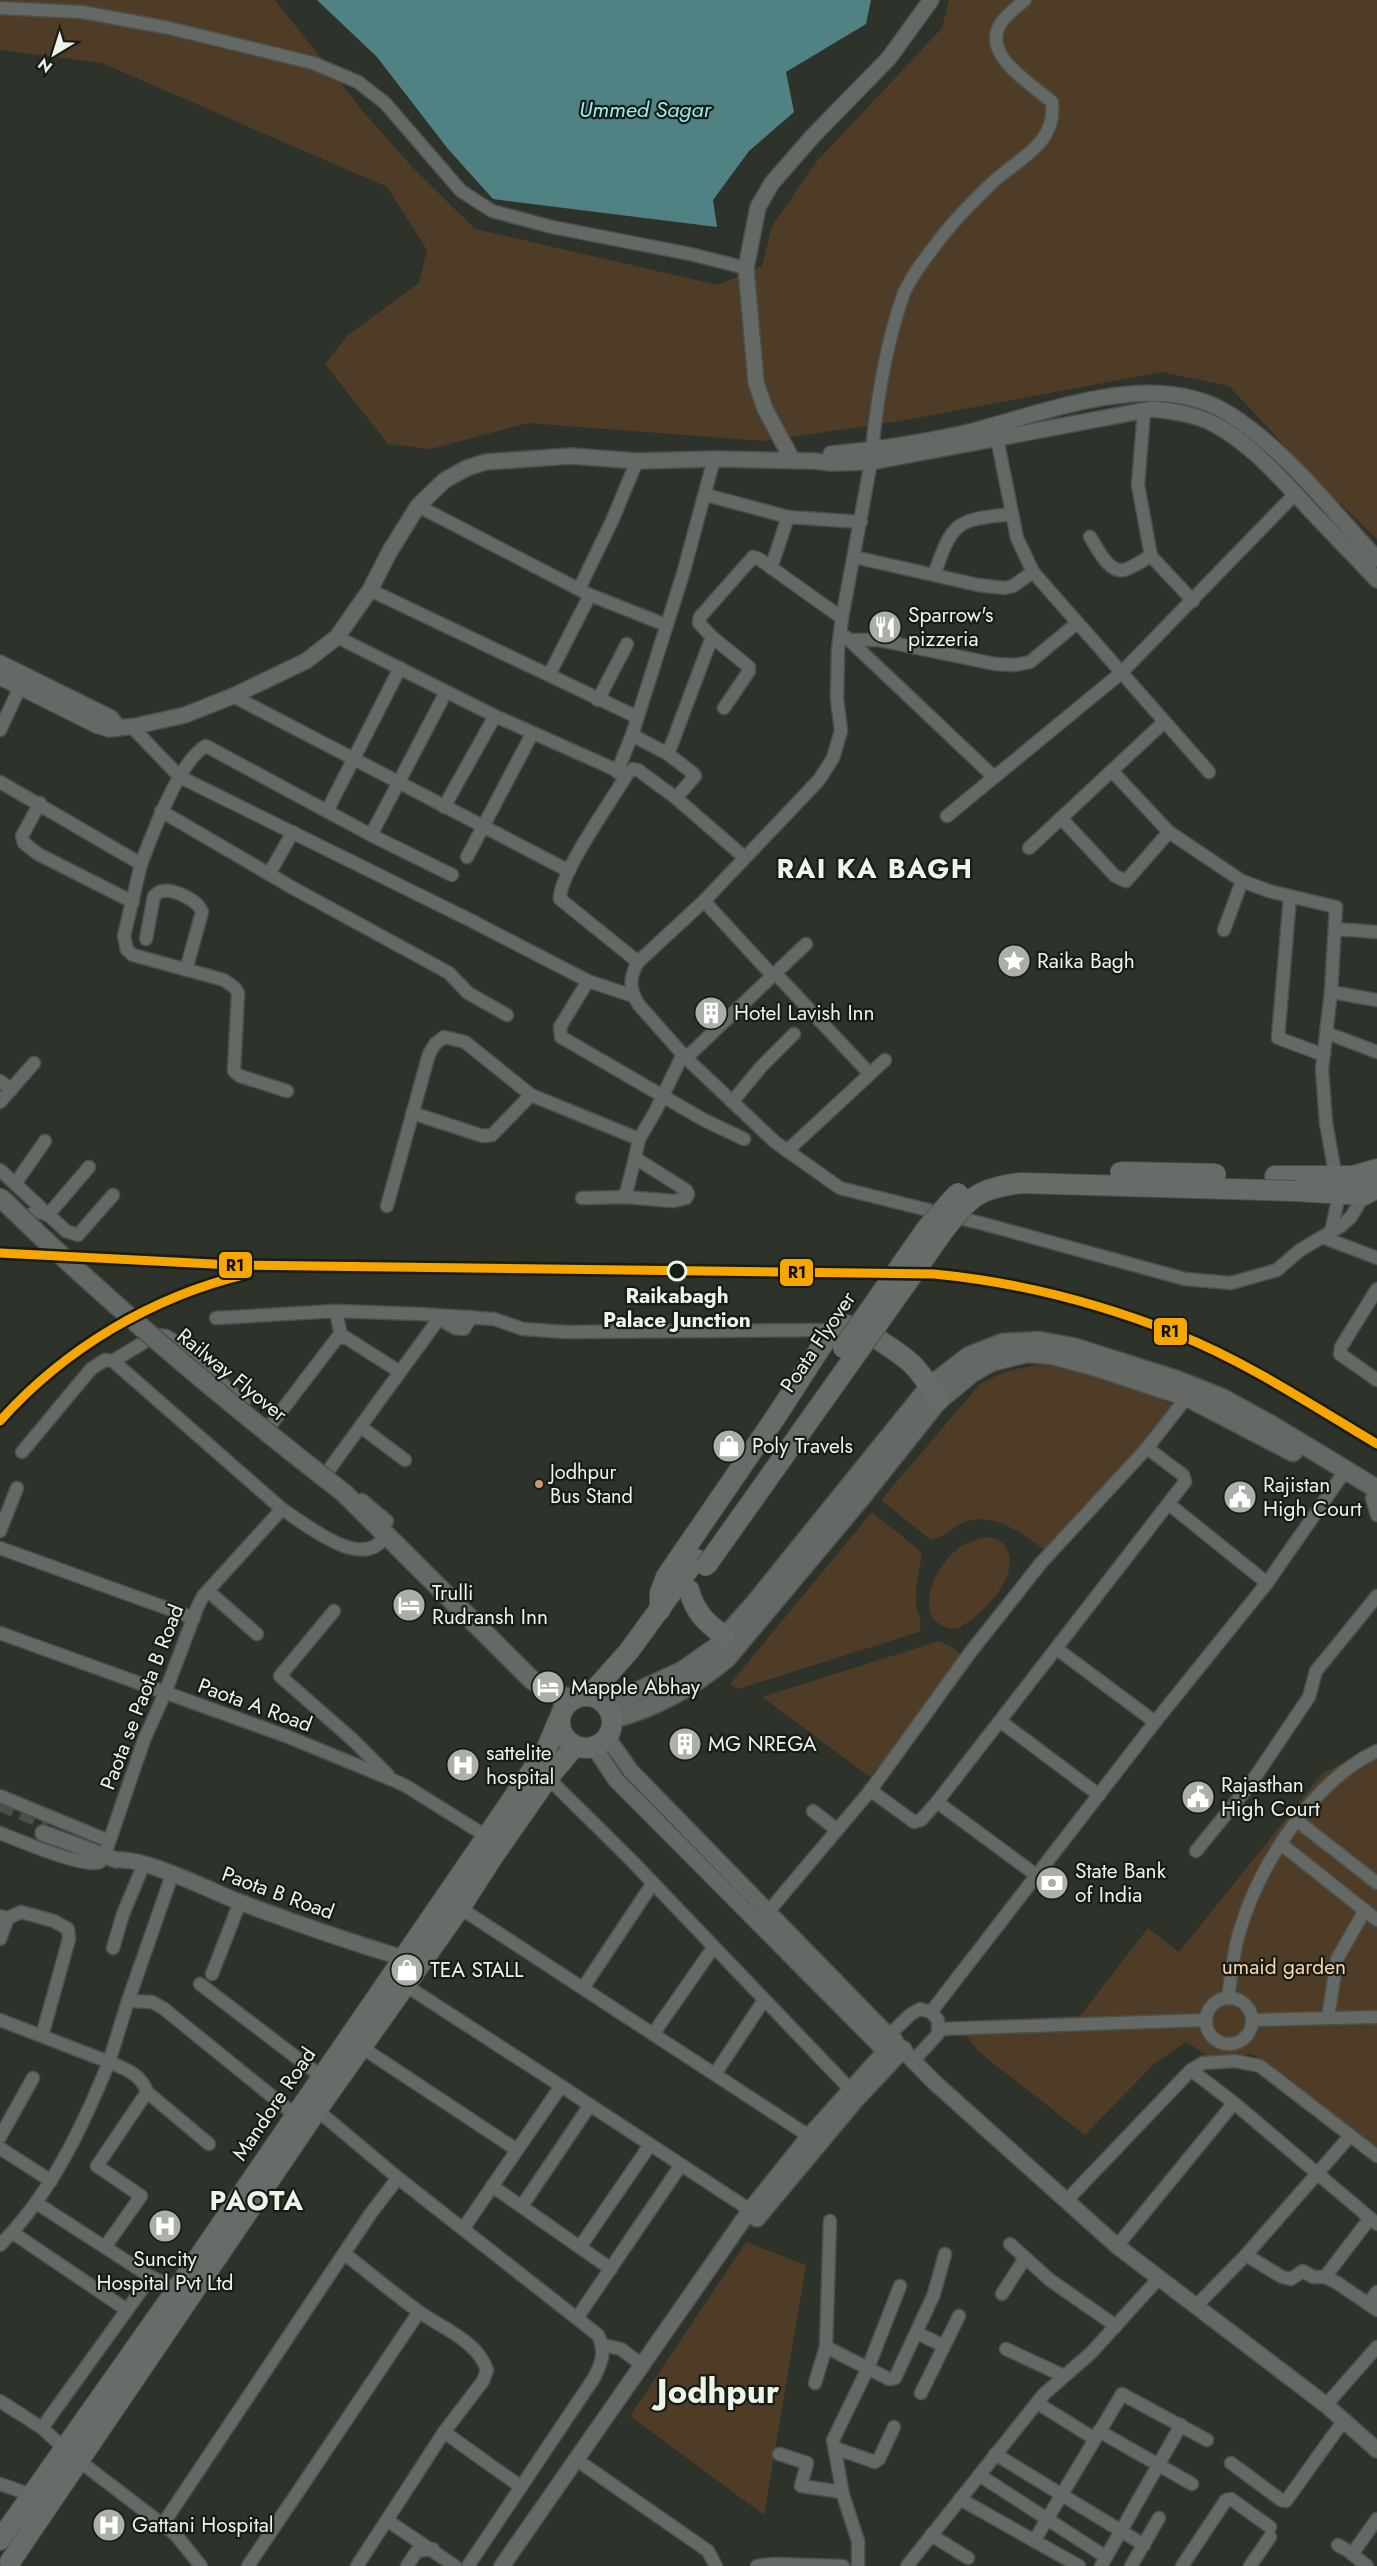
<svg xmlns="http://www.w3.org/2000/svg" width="1377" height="2566" viewBox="0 0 1377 2566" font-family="Jost,sans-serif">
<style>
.green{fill:#4f3c27}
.water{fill:#518283}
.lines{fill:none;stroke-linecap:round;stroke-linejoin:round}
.tertiary-tunnel{stroke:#4a4f47;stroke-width:15;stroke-dasharray:15 8;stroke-linecap:butt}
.minor-casing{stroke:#4c504a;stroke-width:15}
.tertiary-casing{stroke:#4c504a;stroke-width:18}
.primary-casing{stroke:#4c504a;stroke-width:21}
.trunk-casing{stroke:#4c504a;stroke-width:22}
.minor{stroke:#656966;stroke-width:12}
.tertiary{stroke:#656966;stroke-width:15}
.primary{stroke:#646966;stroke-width:18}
.trunk{stroke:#676c68;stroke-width:20}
.primary-bridge-casing{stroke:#4c504a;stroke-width:21;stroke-linecap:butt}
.trunk-bridge-casing{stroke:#4c504a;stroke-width:22;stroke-linecap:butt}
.primary-bridge{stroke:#646966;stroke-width:18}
.trunk-bridge{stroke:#676c68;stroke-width:20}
.rail-1-casing{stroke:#171c14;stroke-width:14}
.rail-1{stroke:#f7a600;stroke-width:9}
.stop-dot{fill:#171c14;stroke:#edf4ea;stroke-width:3}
.bus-dot{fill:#cd976f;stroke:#171c14;stroke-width:2}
.labels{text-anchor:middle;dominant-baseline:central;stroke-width:4.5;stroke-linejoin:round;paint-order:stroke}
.bus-label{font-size:20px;fill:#edf4ea;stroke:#171c14;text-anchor:start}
.poi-label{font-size:21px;fill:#edf4ea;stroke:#171c14;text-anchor:start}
.stop-label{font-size:21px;font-weight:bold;fill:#edf4ea;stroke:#171c14}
.street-label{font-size:21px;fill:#edf4ea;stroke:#171c14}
.park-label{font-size:21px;fill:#fbd4ac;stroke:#171c14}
.water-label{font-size:22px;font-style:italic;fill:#94eef2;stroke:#171c14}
.district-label{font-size:27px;font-weight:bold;letter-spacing:1.5px;fill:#edf4ea;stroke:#171c14}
.town-label{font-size:33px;font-weight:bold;fill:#edf4ea;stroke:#171c14}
.line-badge{stroke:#171c14;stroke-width:2}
.pale-badge-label{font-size:16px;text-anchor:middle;font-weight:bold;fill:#111}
</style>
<rect width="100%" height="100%" fill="#2d322a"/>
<g class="green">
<path d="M0,0H275L361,109L413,168L475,229L718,285L762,266L772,226L817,161L942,28L949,0H1377V539L1327,491L1229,386L1162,372L900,421L763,441L528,423L431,449L388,444L325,364L348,335L419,283L427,250L387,187L102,63L0,50Z"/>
<path d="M1038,1365C1086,1367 1133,1390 1178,1406L1047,1552C1026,1535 993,1511 965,1522C952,1527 944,1538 931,1540L881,1500L980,1384C999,1373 1016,1368 1038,1365Z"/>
<path d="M872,1512L920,1551L922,1556C919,1571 915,1587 916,1604C917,1613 924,1622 919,1632L738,1689L730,1684Z"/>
<path d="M986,1537C997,1538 1004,1541 1008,1552C1019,1579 979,1619 956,1629C910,1625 932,1572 953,1553C963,1543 973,1541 986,1537Z"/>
<path d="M939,1641L950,1646L965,1658L870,1777L762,1697Z"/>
<path d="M1377,1744V2149L1252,2054L1215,2060L1186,2042L1154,2064L1085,2135L979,2052L956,2022L1080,2016L1148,1928L1179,1952L1322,1774Z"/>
<path d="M746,2242L806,2265L764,2515L630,2416Z"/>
</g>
<path class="water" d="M317,0H871L866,24L786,72L794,112L749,151L713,200L717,227L493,199L448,149L377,57Z"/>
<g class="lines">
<path class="tertiary-tunnel" d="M0,1804L47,1823"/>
<g class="minor-casing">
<g id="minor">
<path d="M0,8L82,12L169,28L313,63L358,82L385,103L461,191L492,211L552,227L690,254L746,268"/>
<path d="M1144,411L1138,485L1151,556L1193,601"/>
<path d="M997,438L1017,538L1033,572L1209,772"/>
<path d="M872,450C877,400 887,340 904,293C911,276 926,257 937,243C953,221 973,201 993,182C1019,158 1057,144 1052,102C1032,84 980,55 1001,23C1006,15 1017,7 1025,0"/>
<path d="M871,462L842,618L838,650L837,699L841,731L833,758L819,780L704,901L638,962C629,977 629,990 639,1005L686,1058L775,1142L840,1188L984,1224L1185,1279L1231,1283L1277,1270L1300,1250L1341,1226L1351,1217L1364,1195L1366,1174"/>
<path d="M706,495L788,517"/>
<path d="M418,506L590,595L666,625"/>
<path d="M1090,537C1097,547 1108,573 1124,570C1132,568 1143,560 1151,556"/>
<path d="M854,557L978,585L1004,588L1013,586L1033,572"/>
<path d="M771,568L788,517L861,522"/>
<path d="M934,575C953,521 955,520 1012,514"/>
<path d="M579,589L612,521L637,461"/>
<path d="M370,590L637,717"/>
<path d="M337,637L495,716L623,773"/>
<path d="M846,637L994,777"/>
<path d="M850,640H879L995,664L1015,665L1030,662L1077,623"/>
<path d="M549,675L590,595"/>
<path d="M233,696L569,871"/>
<path d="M598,700L627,644"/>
<path d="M724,708L749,671V667L712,637L699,623L700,617L753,557L759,559L842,618"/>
<path d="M131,726L180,777L470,920L588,981L633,996"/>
<path d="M0,730L20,687"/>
<path d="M632,735L668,754L694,774L695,776L676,798"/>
<path d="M668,754L712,637"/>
<path d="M1112,771L1169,832L1242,881L1269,891L1336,907L1331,992L1322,1069L1326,1123L1339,1195L1331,1232"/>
<path d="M617,772L632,735L683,574L714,459"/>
<path d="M0,782L141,864L124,936L127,950L133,955L224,980L235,988L238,993L234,1071L240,1076L287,1091"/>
<path d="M40,803L22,836L24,843L38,854L133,902"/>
<path d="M444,807L495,716"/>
<path d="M161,811L293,888L449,973L468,993L507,1015"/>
<path d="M327,811L400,668"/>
<path d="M947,816L1121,673L1295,494"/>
<path d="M1061,818L1115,876L1126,881L1169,832"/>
<path d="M371,835L446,692"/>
<path d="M1029,848L1164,722"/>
<path d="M467,857L532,734"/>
<path d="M141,864C151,837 180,759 206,746L371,835L452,875"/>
<path d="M269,874L293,832"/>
<path d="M1290,897L1278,1038L1324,1055"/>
<path d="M704,901L772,975"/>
<path d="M1336,929L1377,932"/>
<path d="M1224,930L1242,881"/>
<path d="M146,939L154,896C157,894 159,891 163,891C175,889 199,901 202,912L186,970"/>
<path d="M638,962L560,899C559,873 612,801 627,774L633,769L638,770L676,798L744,857"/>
<path d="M775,973L870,1074"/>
<path d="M588,981L560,1027L561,1037L704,1120L744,1139"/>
<path d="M1331,992L1377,1000"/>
<path d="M1327,1033L1377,1052"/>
<path d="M686,1058L806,944"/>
<path d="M0,1081L11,1090"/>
<path d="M0,1102L34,1063"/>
<path d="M732,1102L761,1067L794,1034"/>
<path d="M412,1113L483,1136L492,1135L531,1095"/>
<path d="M787,1151L885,1060"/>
<path d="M0,1170L66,1231L78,1235L113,1195"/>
<path d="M15,1184L45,1141"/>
<path d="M625,1197L635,1158"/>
<path d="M582,1198L625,1197L674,1201L686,1198L688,1194L686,1190L635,1158L639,1139L655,1112L683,1054"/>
<path d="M387,1206L429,1054L435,1044L444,1037L465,1042L531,1095L639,1139"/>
<path d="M23,1219L37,1211L48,1215L89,1167"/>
<path d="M1322,1237L1377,1258"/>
<path d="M1377,1289L1341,1347L1340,1354L1377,1380"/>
<path d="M336,1311L341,1336"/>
<path d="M216,1318L336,1311L420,1314L494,1319L523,1329L566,1332L832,1330"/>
<path d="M113,1361L156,1335L166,1336L175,1341L244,1403"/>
<path d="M270,1426L337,1338L345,1337L400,1372L438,1320L440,1319L455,1328L464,1329L471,1317"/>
<path d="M361,1427L405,1460"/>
<path d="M22,1452L91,1369L105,1360L113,1361L282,1509"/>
<path d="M328,1471L400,1372"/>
<path d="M1372,1498L1377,1515"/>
<path d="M362,1500L387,1521"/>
<path d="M1170,1505L1267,1583"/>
<path d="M0,1531L17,1488"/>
<path d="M0,1548L194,1618"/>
<path d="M208,1591L257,1634"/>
<path d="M334,1611L280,1676L353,1740L388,1775"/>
<path d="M0,1633L286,1736L393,1780L406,1786L486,1836"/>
<path d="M1057,1649L1155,1722"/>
<path d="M1000,1721L1099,1795"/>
<path d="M548,1778L631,1860L849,2088"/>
<path d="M870,1790L914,1822L921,1820L937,1802L1185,1482L1183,1475L1147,1448"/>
<path d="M0,1796L109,1841"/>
<path d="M937,1802L1036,1875"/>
<path d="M813,1811L837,1830"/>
<path d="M1296,1820L1377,1883"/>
<path d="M0,1833C18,1840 85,1869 100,1862L107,1848L144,1740L165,1693L197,1608L203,1596L282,1509C307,1525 366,1575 387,1533"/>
<path d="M1281,1844L1377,1920"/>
<path d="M1196,1851L1249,1786L1309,1697L1316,1671L1377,1596"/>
<path d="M460,1908L809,2136"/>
<path d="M0,1916L8,1918L21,1912L54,1921L68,1929L69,1939L42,2036"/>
<path d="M763,1918L870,1791L969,1654L1041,1563L1147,1448L1187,1397"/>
<path d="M0,1939L8,1918"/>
<path d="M113,1948L123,1914L144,1864"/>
<path d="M212,1974L240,1902"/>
<path d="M200,1984L322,2077"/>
<path d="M405,1985L561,2086L463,2229"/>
<path d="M583,1988L653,1883"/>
<path d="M1228,1998C1231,1976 1233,1952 1240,1930C1259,1865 1314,1780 1377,1751"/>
<circle cx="1229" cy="2021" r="23"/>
<path d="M128,2001L172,1875"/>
<path d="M931,2012L1155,1722L1267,1583L1345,1471"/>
<path d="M1328,2018L1337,1959L1365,1910"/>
<path d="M0,2020L109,2062C82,2128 51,2194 0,2245"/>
<path d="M1252,2020L1377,2017"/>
<path d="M940,2029L1206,2020"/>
<path d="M653,2034L713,1948"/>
<path d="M889,2035L911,2014L920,2009L931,2012L938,2020V2034L915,2059"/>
<path d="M361,2047L517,2150"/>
<path d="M1191,2070L1234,2103L1377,2224"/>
<path d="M715,2074L764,2000"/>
<path d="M561,2086L750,2210"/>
<path d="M147,2092L209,2144"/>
<path d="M0,2137L33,2078"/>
<path d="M0,2148L51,2181"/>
<path d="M398,2178L598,2335C606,2352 602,2362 594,2378L468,2566"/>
<path d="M492,2186L611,2269"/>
<path d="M1067,2200L1191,2070L1203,2063L1235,2061L1260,2066L1377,2156"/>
<path d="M38,2204L151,2277L177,2289"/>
<path d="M522,2206L590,2105"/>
<path d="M13,2233L127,2310L42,2428"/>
<path d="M1010,2244L1050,2280L1116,2326"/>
<path d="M1117,2246L1234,2103"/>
<path d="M105,2247L141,2196L97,2166L147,2092C142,2075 124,2068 109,2062L128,2001L152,2002L163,2008L295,2115"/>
<path d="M580,2247L650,2145"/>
<path d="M345,2254C369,2273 393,2293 418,2311C441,2328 477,2340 487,2370L483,2381L444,2432L357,2566"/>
<path d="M1246,2255L1282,2277L1291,2279L1303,2271L1313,2277H1325L1336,2282L1377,2310"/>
<path d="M1325,2277L1370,2218"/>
<path d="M1002,2294L1025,2258"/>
<path d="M1368,2304L1377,2292"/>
<path d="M1196,2306L1246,2255L1350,2136"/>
<path d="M127,2310L151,2277"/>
<path d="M577,2318L681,2165"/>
<path d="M917,2333L944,2346"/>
<path d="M603,2345L621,2349L642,2365"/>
<path d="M826,2347L830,2221"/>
<path d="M1006,2349L1064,2376"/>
<path d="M815,2383L826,2347L889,2379L895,2378L934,2294L945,2254"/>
<path d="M921,2393L959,2316"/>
<path d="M0,2401L42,2428L64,2448"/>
<path d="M1037,2403L1095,2439"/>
<path d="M1326,2405L1377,2347"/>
<path d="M1099,2431L1192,2484"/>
<path d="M444,2432L521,2487"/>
<path d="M835,2448L875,2462L879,2459L894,2427"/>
<path d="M779,2454L807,2463L801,2486L842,2492"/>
<path d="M995,2454L1144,2545"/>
<path d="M78,2460L175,2534L201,2566"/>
<path d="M1231,2463L1281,2500L1286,2501L1344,2420"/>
<path d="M584,2465L708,2551L716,2566"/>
<path d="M979,2475L1106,2557"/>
<path d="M0,2484L32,2495"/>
<path d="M960,2499L1079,2566"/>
<path d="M388,2521L455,2566"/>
<path d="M163,2524L371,2213L398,2178L317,2110"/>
<path d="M931,2535L968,2558"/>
<path d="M1034,2541L1122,2394L1207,2440"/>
<path d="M1338,2545L1352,2553"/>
<path d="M248,2566L419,2312"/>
<path d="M407,2566L417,2551L433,2549"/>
<path d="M757,2566L774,2564L843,2566"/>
<path d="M858,2566V2541L843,2495L833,2440L868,2368L900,2286"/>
<path d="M907,2566L1044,2394L1091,2353L1159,2278"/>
<path d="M1101,2566L1181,2425"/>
<path d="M1131,2566L1159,2518"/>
<path d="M1182,2566L1226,2500L1231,2499L1270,2527"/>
<path d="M1250,2566L1270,2537"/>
<path d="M1367,2566L1352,2554L1377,2519"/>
</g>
</g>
<g class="tertiary-casing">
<g id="tertiary">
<path d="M831,454C874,450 918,443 961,434C1042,415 1155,364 1232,416C1289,453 1331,510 1377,559"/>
<path d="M793,461L765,409L756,382L746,268L758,207L772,183L812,137L889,58L931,0"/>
<path d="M0,663L99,712L111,718L118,727"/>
<path d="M0,677L96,725L109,729L136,726L185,715L233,696L306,661L337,637L370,590L390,551L418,506L445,480L467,468L485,462L571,456L637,461L714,459L814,461L830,463L871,462L1152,409C1173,411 1195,414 1214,424C1248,442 1275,472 1301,500C1326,527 1352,553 1377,580"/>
<path d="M607,1737L631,1771L934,2082L1117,2246L1326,2405L1377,2450"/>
<path d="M594,1747L616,1780L890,2056"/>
<path d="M43,1833L116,1860C144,1857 209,1890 237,1901C292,1922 347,1941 403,1958L412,1964"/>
<path d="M757,2219L857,2099L904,2049"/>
<path d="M502,2566L750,2210L809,2136L895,2040"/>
</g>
</g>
<g class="primary-casing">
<g id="primary">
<path d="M344,1493L532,1680L560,1697H577"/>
<path d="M606,1706L682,1671L715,1648L754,1604L930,1386L969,1356L1002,1343L1039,1341L1073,1347L1177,1380L1222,1398L1273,1426L1377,1489"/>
<path d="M612,1719C655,1708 693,1687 727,1658L860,1499L938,1401L972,1373L991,1362L1027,1353L1052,1355L1093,1366L1187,1397L1293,1452"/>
</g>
</g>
<g class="trunk-casing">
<g id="trunk">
<path d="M1275,1176H1353L1377,1169"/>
<path d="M1296,1191L1364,1195L1377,1188"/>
<path d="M689,1590C695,1613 707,1624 726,1637"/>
<path d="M660,1610V1593L666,1577L779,1412L832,1330C836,1328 840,1325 845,1325C860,1325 903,1355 914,1366C924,1377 931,1388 938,1401"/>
<circle cx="586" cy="1722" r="26"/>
<path d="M589,1696L629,1651L696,1559"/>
<path d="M0,2540L177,2289L546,1750L559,1719"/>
<path d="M10,2562L317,2110L460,1908L492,1858L548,1778L575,1746"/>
</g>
</g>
<use href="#minor" class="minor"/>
<use href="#tertiary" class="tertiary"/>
<use href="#primary" class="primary"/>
<use href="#trunk" class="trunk"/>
<g class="primary-bridge-casing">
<path id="primary-bridge" d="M0,1197C108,1303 224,1400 344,1493"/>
</g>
<g class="trunk-bridge-casing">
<g id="trunk-bridge">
<path d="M1120,1172L1216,1174"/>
<path d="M843,1348L927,1228L958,1193"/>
<path d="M706,1566L945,1229C971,1196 979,1188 1021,1183L1296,1191"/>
</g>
</g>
<use href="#primary-bridge" class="primary-bridge"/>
<use href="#trunk-bridge" class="trunk-bridge"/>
<g class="rail-1-casing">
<g id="rail-1">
<path d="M0,1253L232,1265L934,1274C1018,1282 1099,1303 1177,1334C1247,1362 1313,1406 1377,1444"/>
<path d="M0,1421C64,1349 153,1296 247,1274"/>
</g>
</g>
<use href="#rail-1" class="rail-1"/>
</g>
<defs>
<g id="restaurant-disc" transform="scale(1.725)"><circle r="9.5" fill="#aab0a7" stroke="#171c14"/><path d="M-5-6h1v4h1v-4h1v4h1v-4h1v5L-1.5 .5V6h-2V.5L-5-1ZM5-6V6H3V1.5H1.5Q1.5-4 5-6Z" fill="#fff"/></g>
<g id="sight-disc" transform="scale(1.725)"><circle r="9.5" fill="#aab0a7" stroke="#171c14"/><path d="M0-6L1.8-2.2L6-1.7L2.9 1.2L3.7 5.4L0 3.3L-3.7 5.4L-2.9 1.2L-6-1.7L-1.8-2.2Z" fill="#fff"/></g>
<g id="building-disc" transform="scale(1.725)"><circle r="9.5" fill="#aab0a7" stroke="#171c14"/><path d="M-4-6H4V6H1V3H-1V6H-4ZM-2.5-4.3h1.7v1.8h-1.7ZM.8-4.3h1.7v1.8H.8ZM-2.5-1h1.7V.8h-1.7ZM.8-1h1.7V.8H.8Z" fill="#fff"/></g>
<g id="shop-disc" transform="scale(1.725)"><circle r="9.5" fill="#aab0a7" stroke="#171c14"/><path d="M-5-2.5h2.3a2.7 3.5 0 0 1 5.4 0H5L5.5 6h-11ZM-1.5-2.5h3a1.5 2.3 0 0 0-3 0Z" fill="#fff"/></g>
<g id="civic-disc" transform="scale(1.725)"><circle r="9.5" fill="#aab0a7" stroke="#171c14"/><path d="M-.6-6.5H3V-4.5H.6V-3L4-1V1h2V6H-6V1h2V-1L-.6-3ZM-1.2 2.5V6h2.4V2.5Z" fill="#fff"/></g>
<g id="hotel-disc" transform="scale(1.725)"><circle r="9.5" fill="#aab0a7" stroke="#171c14"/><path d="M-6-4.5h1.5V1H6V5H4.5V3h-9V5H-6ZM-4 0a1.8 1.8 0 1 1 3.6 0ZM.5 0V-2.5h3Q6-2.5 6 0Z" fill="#fff"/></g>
<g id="hospital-disc" transform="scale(1.725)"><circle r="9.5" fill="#aab0a7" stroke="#171c14"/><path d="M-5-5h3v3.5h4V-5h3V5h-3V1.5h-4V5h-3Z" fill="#fff"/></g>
<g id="bank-disc" transform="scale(1.725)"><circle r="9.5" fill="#aab0a7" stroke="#171c14"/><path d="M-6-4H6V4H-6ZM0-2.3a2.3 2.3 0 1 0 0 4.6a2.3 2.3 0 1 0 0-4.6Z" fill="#fff"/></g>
</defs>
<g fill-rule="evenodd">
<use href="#restaurant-disc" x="885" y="627"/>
<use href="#sight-disc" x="1014" y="961"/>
<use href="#building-disc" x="711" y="1013"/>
<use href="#shop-disc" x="729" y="1446"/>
<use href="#civic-disc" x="1240" y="1497"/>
<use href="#hotel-disc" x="409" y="1605"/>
<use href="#hotel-disc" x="548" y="1687"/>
<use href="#building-disc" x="685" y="1744"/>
<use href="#hospital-disc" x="463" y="1765"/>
<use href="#civic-disc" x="1198" y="1797"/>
<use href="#bank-disc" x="1052" y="1883"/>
<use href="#shop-disc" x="407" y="1970"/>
<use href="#hospital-disc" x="165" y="2226"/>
<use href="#hospital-disc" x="109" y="2525"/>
</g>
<circle class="stop-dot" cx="677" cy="1271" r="9"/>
<circle class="bus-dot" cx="539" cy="1484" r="5"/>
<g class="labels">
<g class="bus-label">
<text x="550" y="1472">Jodhpur<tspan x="550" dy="24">Bus Stand</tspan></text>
</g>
<g class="poi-label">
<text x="908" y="615">Sparrow's<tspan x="908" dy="24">pizzeria</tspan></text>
<text x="1037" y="961">Raika Bagh</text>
<text x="734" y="1013">Hotel Lavish Inn</text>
<text x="752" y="1446">Poly Travels</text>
<text x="1263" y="1485">Rajistan<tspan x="1263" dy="24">High Court</tspan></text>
<text x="432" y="1593">Trulli<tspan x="432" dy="24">Rudransh Inn</tspan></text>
<text x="571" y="1687">Mapple Abhay</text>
<text x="708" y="1744">MG NREGA</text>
<text x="486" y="1753">sattelite<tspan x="486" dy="24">hospital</tspan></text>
<text x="1221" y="1785">Rajasthan<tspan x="1221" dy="24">High Court</tspan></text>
<text x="1075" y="1871">State Bank<tspan x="1075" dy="24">of India</tspan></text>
<text x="430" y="1970">TEA STALL</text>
<text x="165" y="2259" text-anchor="middle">Suncity<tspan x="165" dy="24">Hospital Pvt Ltd</tspan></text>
<text x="132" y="2525">Gattani Hospital</text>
</g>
<g class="stop-label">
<text x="677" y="1296">Raikabagh<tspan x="677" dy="24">Palace Junction</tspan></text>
</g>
<g class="street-label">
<text transform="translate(818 1342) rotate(-56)">Poata Flyover</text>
<text transform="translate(232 1375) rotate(39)">Railway Flyover</text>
<text transform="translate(142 1697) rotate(-69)">Paota se Paota B Road</text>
<text transform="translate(255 1705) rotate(20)">Paota A Road</text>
<text transform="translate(278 1893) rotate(20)">Paota B Road</text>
<text transform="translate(274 2104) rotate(-56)">Mandore Road</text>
</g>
<g class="park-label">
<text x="1284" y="1967">umaid garden</text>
</g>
<g class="water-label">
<text x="645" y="109">Ummed Sagar</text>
</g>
<g class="district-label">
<text x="875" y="868">RAI KA BAGH</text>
<text x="257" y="2200">PAOTA</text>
</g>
<g class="town-label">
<text x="718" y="2391">Jodhpur</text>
</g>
</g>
<g class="line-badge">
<rect x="218" y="1251" width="35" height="28" rx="6" fill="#f7a600"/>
<rect x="779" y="1258" width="35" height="29" rx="6" fill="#f7a600"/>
<rect x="1153" y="1317" width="35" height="29" rx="6" fill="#f7a600"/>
</g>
<g class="pale-badge-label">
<text x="235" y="1271">R1</text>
<text x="797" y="1278">R1</text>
<text x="1170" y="1337">R1</text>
</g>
<g transform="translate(54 54) rotate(218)" stroke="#171c14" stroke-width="4.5" paint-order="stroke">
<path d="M0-4.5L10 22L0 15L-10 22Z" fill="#edf4ea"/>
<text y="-9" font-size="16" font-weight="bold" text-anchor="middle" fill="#edf4ea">N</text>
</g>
</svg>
